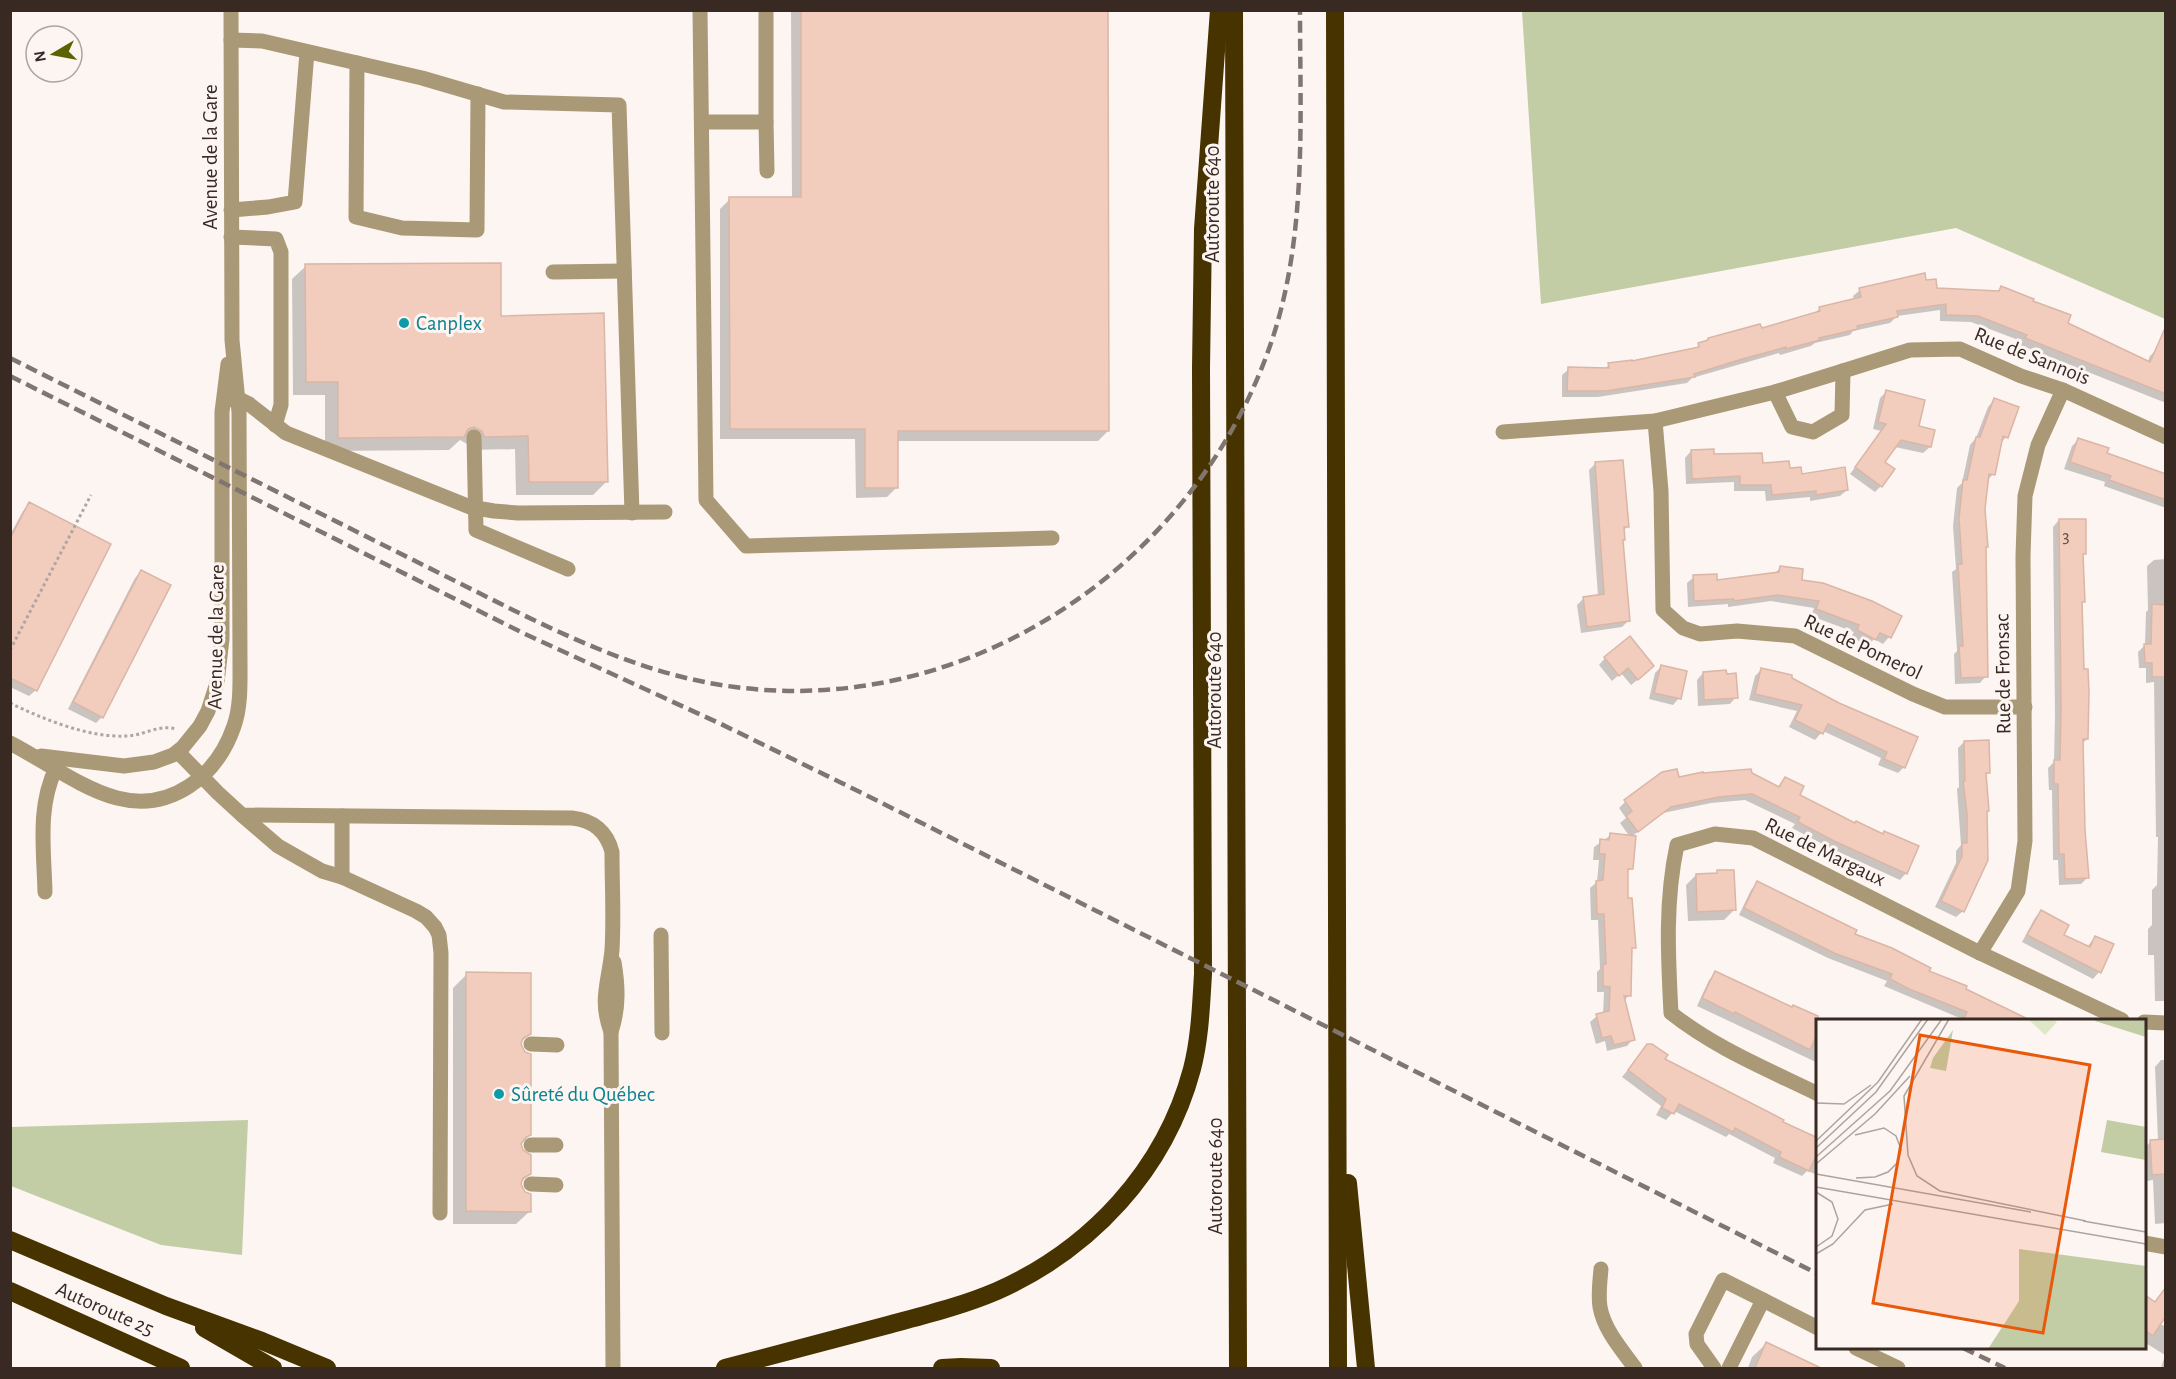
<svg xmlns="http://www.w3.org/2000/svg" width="2176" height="1379" viewBox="0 0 2176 1379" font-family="'Alegreya Sans',sans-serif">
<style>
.forest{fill:#c2cda5}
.shadow{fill:#0003}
.building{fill:#f2ccbc;stroke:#dab6a6;stroke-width:1.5}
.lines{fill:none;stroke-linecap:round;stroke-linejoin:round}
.path{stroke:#b0a6a1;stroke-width:3;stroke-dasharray:3 3;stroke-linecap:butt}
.minor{stroke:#aa9976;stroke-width:15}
.highway{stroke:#473300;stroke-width:18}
.rail{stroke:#817570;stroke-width:4.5;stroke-dasharray:12 6;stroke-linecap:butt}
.culture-dot{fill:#0f9aa8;stroke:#fdf5f2;stroke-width:2}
.labels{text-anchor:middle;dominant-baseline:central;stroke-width:6;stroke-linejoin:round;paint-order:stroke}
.number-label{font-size:18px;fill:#665249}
.street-label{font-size:21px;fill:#382923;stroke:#fdf5f2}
.culture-label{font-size:21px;fill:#0d838f;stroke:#fdf5f2;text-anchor:start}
.inset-road{fill:none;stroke:#aea39f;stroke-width:1.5}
.view{fill:#e8590c;fill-opacity:0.15;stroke:#e8590c;stroke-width:3}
.inset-edge{fill:none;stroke:#382923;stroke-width:3}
</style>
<rect width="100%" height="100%" fill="#fdf5f2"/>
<g class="forest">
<path d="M1522,11H2165V319L1956,228L1541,304Z"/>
<path d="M248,1120L242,1255L161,1245L11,1186V1127Z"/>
</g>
<g class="shadow">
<path d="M791,10H1107L1108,431L1098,441H897V487L887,497L856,498L855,439H720V209L730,199H792Z"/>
<path d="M306,266L500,318L606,482L593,495H516L515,449L470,450L469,445L460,440L449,450L325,451V395H293L292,279Z"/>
<path d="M1924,282L1936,290L1997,292L2002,288L2031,302L2066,324L2147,363L2150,356L2156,350L2166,353V403L2020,345L2021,341L1971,322L1940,321V310L1897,316L1890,323L1853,331L1850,335L1815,343L1811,346L1780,355L1779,353L1692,378L1687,383L1598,397H1562V375L1569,369H1604L1609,365L1693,350L1709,339L1761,330L1813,315L1820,308L1854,300L1853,296L1860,290Z"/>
<path d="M1886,392L1917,427L1930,447L1923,453L1895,447L1883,462L1881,486L1875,492L1850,474L1881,431L1873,429L1880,398Z"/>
<path d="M1994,400L2006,437L2000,444L1993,474L1987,481L1984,509L1986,676L1980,683L1955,684L1954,654L1957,651L1952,572L1956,569L1953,526L1957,488L1962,483L1970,445L1976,438L1988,407Z"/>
<path d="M2078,440L2105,454L2166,475V508L2104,486L2105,482L2064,469L2072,446Z"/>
<path d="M1691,451L1789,470L1847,490L1840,496L1810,501V497L1766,501L1765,491H1734V482L1686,484L1685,458Z"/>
<path d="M1595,464L1628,526L1623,531L1621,541L1628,621L1622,627L1581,633L1577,605L1584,598L1598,596L1589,470Z"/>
<path d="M29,504L36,690L29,696L10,687V535L23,511Z"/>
<path d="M2059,520L2084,553L2082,556L2083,601L2080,604L2087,739L2082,744L2084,830L2088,877L2081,884L2059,885L2058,860H2053L2052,790H2049L2048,768L2054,762L2055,715L2053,527Z"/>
<path d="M2166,559V1001H2155L2154,955H2148V929L2152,925V890L2157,885L2158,837H2156L2154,682L2146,683V668H2139L2138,652L2145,645L2146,612L2148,610L2147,566L2154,560Z"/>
<path d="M1781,567L1800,581L1889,637L1883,644L1874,639L1868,646L1851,637L1854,632L1811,616L1814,608L1771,601L1728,607V604L1688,607L1687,583L1694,577L1716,581L1774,574Z"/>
<path d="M141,572L102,717L96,723L68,709L135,578Z"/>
<path d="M1605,658L1646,673L1631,685L1621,673L1612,681L1599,665Z"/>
<path d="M1662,666L1679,698L1673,705L1649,699L1655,673Z"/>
<path d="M1761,670L1790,679L1838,704L1904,767L1898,773L1878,765L1881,758L1823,731L1815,740L1789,727L1797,711L1749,700L1755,676Z"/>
<path d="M1703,673L1736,697L1730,704L1698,706L1697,680Z"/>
<path d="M1964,742L1989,772L1985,776L1988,810L1963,911L1956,917L1935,907L1956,863V851L1961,845L1957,789L1959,787L1958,748Z"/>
<path d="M1750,774L1777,788L1785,778L1798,796L1906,873L1900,880L1828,847L1792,828L1795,824L1745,800L1711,803L1663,813L1631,837V868L1626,873L1627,900L1634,947L1630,951L1629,995L1624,1001L1633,1039L1627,1046L1607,1051L1605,1041L1596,1044L1590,1022L1597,1016L1603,1014L1604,992H1597V972L1600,969L1598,920H1591L1590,888L1597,882L1599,860H1593L1594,847L1611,835L1630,837L1620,823L1626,818L1619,808L1625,802L1677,779Z"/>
<path d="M1718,872L1734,910L1724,920L1688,921L1686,885L1696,875H1715Z"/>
<path d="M1758,883L1853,935L2027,1020H1961L1962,1019L1884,986L1887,981L1828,958L1739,915L1751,890Z"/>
<path d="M2041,911L2062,936L2087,947L2095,937L2112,945L2099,972L2093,979L2022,942L2035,918Z"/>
<path d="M1716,973L1791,1009L1793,1006L1822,1020H1818V1063L1697,1006L1709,980Z"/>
<path d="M467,974L530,1034L519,1044L530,1135L520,1145L530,1174L520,1183L530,1211L516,1224H453V988Z"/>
<path d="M1647,1046L1663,1060L1781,1123L1818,1140V1175L1807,1171L1802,1176L1773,1163L1775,1158L1729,1134L1726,1137L1674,1111L1666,1120L1656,1115L1661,1106L1622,1077Z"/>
<path d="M2161,1060H2166V1223L2155,1224L2153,1180L2147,1181L2145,1148L2151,1141H2158L2155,1067Z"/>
<path d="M2144,1297L2154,1303L2158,1324L2166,1326V1368H2161L2165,1355L2144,1342Z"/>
<path d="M1766,1344L1817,1368H1748L1752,1357Z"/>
</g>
<g class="building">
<path d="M801,10H1108L1109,431H898V488H865V429H730L729,197H801Z"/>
<path d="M501,263V316L604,313L608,482H529L528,436L484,437L482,431L474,427L468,429L464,437L338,438V382H306L305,264Z"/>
<path d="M1925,273L1926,280L1936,279L1937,288L1999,291L2001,286L2034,299L2033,301L2071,315L2068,323L2150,362L2166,326V394L2025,338L2027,335L1978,316L1946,315V304L1897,311L1898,317L1857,326L1858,329L1819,338L1820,340L1786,349V347L1739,360L1694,374L1695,377L1606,391H1567L1568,367L1609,368L1608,363L1632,360V361L1699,347L1698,343L1708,340V338L1760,324L1762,328L1820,311L1819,307L1861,297L1859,288Z"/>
<path d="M1886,390L1925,400L1919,426L1935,430L1931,447L1901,440L1885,462L1895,469L1882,487L1855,467L1886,424L1878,422Z"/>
<path d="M1994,398L2019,407L2008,438L2003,436L1995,475L1989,474L1985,509L1988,547H1986L1988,677L1961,678L1959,646H1963L1958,564H1962L1959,518L1963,480H1967L1976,437H1980Z"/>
<path d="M2078,438L2109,448L2107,453L2166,474V500L2109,480L2111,476L2070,462Z"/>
<path d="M1714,449V454L1762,453L1763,463L1789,461L1790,468L1801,467L1802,474L1845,467L1848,490L1816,495V491L1772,495L1771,485H1740V476L1692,479L1691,450Z"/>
<path d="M1623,460L1629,527H1624L1625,540H1623L1630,621L1587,627L1583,597L1604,594L1595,462Z"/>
<path d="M29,502L111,544L37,691L10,678V539Z"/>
<path d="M2059,519H2086V554H2083L2085,602H2082L2084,669H2088L2089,693L2088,739H2083L2085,830L2089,878L2065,879L2064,854H2059L2058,784H2054V760H2060L2061,707Z"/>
<path d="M1780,566L1803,569L1802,580L1823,583L1872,601L1902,616L1891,638L1880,633L1876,640L1857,630L1859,625L1816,609L1819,601L1778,595L1734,601V599L1694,601L1693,575L1717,574V580L1779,572Z"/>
<path d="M141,570L171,585L103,718L73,702Z"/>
<path d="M2152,604L2166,605V677H2152V663H2145L2144,644H2151Z"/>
<path d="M1630,636L1654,666L1638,680L1628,668L1619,676L1604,657Z"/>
<path d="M1661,665L1687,671L1681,699L1654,693Z"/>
<path d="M1761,668L1792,675V678L1839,703L1918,737L1905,768L1884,759L1887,752L1828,724L1823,734L1795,720L1802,705L1755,694Z"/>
<path d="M1726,670L1727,674L1736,673L1738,698L1704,700L1703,672Z"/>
<path d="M1989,740L1990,773H1986L1989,811H1987L1988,860L1964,912L1941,901L1962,856V843H1967V813L1963,781H1965L1964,741Z"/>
<path d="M1677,769L1679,777L1703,772V773L1751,769L1752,773L1779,787L1785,777L1804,786L1800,795L1855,823L1856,821L1883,834L1884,831L1919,846L1907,874L1834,841L1798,822L1800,817L1752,794L1719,797L1671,807L1638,832L1626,816L1632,811L1624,800L1662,772Z"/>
<path d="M1610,833L1636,836L1633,869H1628V898H1632L1636,948H1632L1631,996H1624L1635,1040L1614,1045L1611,1036L1602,1038L1596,1014L1609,1011L1610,987L1603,986V964H1606L1604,914H1597L1596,881L1603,880L1605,854H1599L1600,839L1609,840Z"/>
<path d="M1717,870H1734L1736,910L1697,912L1696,874L1717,873Z"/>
<path d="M1757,881L1857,930L1855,934L1892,948L1931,968L1929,971L1967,986L1966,989L2030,1020H1963L1967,1012L1909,989L1890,979L1892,974L1834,953L1744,908Z"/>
<path d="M2041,910L2069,925L2064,935L2090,947L2095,936L2114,944L2101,973L2027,935Z"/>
<path d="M1715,971L1792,1007L1793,1005L1818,1016V1032L1810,1050L1735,1012L1734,1014L1702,998Z"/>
<path d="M466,972L531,973V1034L523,1038L521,1044L525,1052L531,1054V1135L526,1137L521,1144L523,1150L531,1155V1174L523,1178L521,1184L525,1192L531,1194V1212L466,1211Z"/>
<path d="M1647,1044H1652L1668,1055L1665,1059L1784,1120L1783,1122L1818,1138V1152L1809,1171L1779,1157L1781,1152L1735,1128L1733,1132L1679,1104L1674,1114L1662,1108L1666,1099L1628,1070Z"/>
<path d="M2166,1139V1174L2152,1175L2150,1140Z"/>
<path d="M2166,1287V1316L2153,1336L2145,1330V1295L2155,1302Z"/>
<path d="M1766,1342L1821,1368H1755Z"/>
</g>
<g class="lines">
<g class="path">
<path d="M10,650L91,495"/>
<path d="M10,703C43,719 89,738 126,736C143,736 158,724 176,729"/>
</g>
<g class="minor">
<path d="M700,10L706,500L746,546L1052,538"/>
<path d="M231,40L262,41L422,78L504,102L619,105L632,513"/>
<path d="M357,63L356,217L402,228L477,230L478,94"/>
<path d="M703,122H766V10"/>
<path d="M766,122L767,171"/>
<path d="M231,210L268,207L295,202L307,52"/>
<path d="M231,237L276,239L281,252V405L275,425"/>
<path d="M553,272L624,271"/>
<path d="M1775,392L1843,371"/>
<path d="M232,400H241L249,404L286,433L470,507L494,511L518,513L665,512"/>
<path d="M1655,421L1661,491L1663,610L1683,628L1700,634L1737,631L1795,636L1913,694L1945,707H2025"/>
<path d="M1503,432L1655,421L1775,392L1792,427L1813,432L1842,415L1843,371L1910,350L1960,349L2021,376L2063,390L2166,437"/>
<path d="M474,437L476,530L568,569"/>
<path d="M10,743C43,760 82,789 117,798C171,812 217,776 234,726C241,706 240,683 240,662L239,412L232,340L231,10"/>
<path d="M178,752L218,793L242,815L572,818C593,820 607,832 612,852C612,885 614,918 612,950C609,982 599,999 611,1032"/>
<path d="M41,756L124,766L154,762L173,755L183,747L200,726L208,711L217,683L222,639V412L228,364"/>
<path d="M242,815L278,846L322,871L342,877L416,911L426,917L435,927L439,935L441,953L440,1213"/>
<path d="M342,816V877"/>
<path d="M45,892C44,850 37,807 56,768"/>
<path d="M661,935L662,1033"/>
<path d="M1980,953L2018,891L2025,841L2023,556L2025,496L2038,445L2063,390"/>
<path d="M2144,1022L2166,1023"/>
<path d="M531,1044L557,1045"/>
<path d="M1818,1094C1767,1069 1715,1048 1671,1013C1668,955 1665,901 1677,845L1715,834L1753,838L1980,953L2122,1020"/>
<path d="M531,1145H556"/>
<path d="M531,1184L556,1185"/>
<path d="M2144,1243L2166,1247"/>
<path d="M1601,1269C1600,1281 1598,1295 1600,1307C1604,1330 1622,1350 1635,1368"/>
<path d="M1763,1300L1818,1328"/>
<path d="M1856,1348L1898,1368"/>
<path d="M613,1368L611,1032C619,1008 618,986 614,962"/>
<path d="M1714,1368L1697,1344L1696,1334L1723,1280L1763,1300L1729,1368"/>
</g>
<g class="highway">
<path d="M1234,10L1238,1368"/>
<path d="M1335,10L1338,1368"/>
<path d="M1348,1183L1366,1368"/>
<path d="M10,1240L166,1306L262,1341L327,1368"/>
<path d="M10,1291L181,1368"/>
<path d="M204,1328L273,1368"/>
<path d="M725,1368C780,1354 834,1339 888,1325C925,1315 962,1306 997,1291C1091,1249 1165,1170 1192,1069C1200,1038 1201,1006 1203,974L1201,368L1203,229L1219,10"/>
<path d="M942,1368L961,1367L991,1368"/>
</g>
<g class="rail">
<path d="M10,358L515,611C585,645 656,677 735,687C972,718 1200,561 1273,337C1307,232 1300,119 1300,10"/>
<path d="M10,376L523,633L721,724L860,792L1818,1274"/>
<path d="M1963,1348L2005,1368"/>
</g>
</g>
<g class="culture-dot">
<circle cx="404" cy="323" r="6"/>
<circle cx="499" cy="1094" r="6"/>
</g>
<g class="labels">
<g class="number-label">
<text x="2066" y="537">3</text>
</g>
<g class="street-label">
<text transform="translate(210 157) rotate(-90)">Avenue de la Gare</text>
<text transform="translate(1212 204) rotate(-90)">Autoroute 640</text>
<text transform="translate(2032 356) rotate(22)">Rue de Sannois</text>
<text transform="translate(216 637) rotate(-89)">Avenue de la Gare</text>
<text transform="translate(1863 647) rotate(25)">Rue de Pomerol</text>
<text transform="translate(2003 674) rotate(-91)">Rue de Fronsac</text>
<text transform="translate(1214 690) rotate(-90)">Autoroute 640</text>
<text transform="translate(1825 852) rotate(26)">Rue de Margaux</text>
<text transform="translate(1215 1176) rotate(-90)">Autoroute 640</text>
<text transform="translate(105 1309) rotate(24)">Autoroute 25</text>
</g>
<g class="culture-label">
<text x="416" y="323">Canplex</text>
<text x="511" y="1094">Sûreté du Québec</text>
</g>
</g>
<g transform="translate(1816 1019)">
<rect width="330" height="330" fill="#fdf5f2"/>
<path d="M212,0H237L241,3L229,16Z" fill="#dee7c7"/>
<path d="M280,0H330V18L279,2ZM137,11L130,52L114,49L117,39ZM291,101L330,108V141L285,133ZM203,230L330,247V330H172L203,282Z" fill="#c2cda5"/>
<path class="inset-road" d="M133,0L88,77L92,136L101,157L124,172L270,202M0,84L28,85L55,66M39,116L68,109L80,117L85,130L82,143L72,153L59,158L40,159M0,122L62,63L106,0M0,129L60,73L112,0M0,138L74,72L126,0M0,145L59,95L94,57M0,155L215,193M0,168L330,225M0,173L16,183L22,200L16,217L0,228M267,202L330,213M0,235L17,225L49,191L77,185"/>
<path class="view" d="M104,16L274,46L227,314L57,284Z"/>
<rect width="330" height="330" class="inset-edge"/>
</g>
<rect width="2176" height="1379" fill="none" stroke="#382923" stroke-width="24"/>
<g transform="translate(54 54) rotate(260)"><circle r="28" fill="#fdf5f2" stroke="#aea39f" stroke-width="1.5"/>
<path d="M0-4.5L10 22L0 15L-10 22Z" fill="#5c6200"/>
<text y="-9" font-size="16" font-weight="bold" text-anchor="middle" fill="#382923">N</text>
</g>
</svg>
